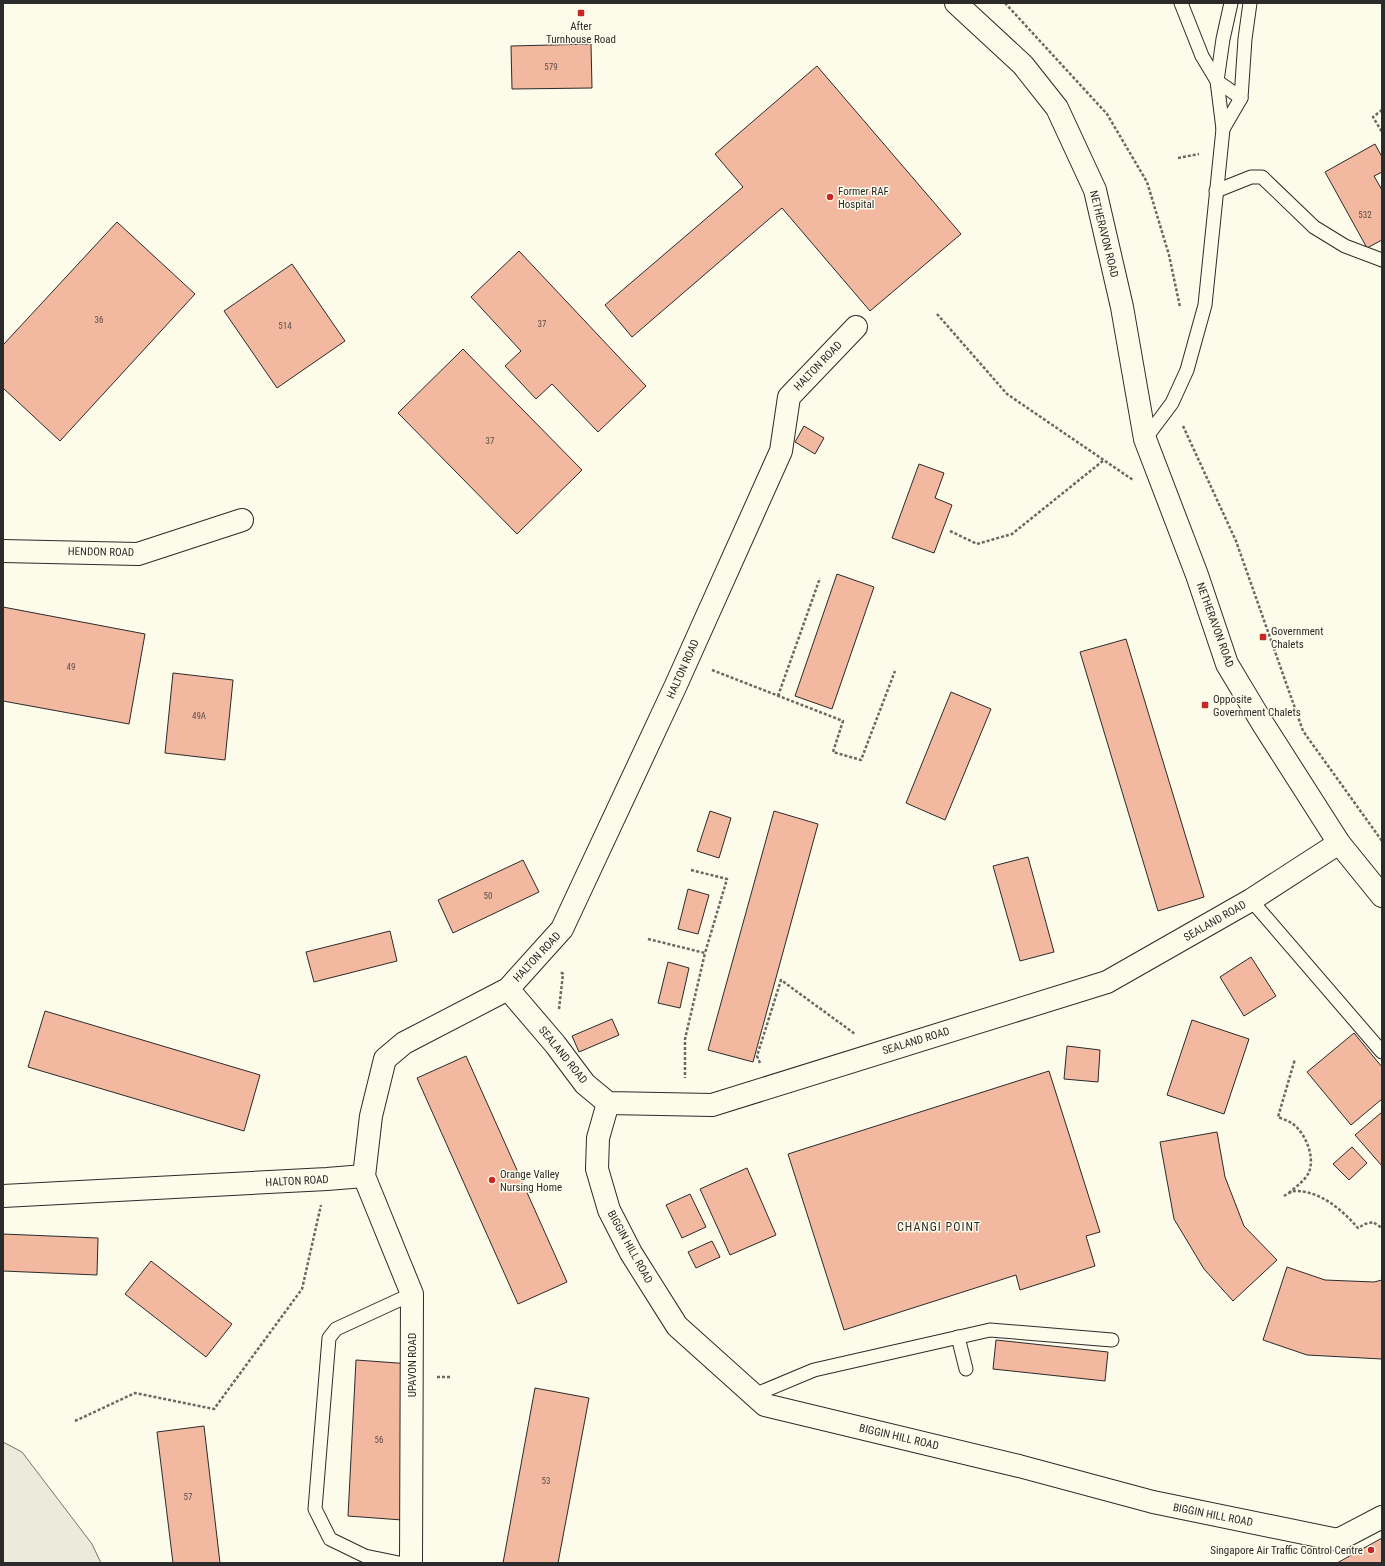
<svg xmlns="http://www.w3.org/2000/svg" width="1385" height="1566" viewBox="0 0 1385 1566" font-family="'Roboto Condensed',sans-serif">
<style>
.green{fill:#ecebdb;stroke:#74746e}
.building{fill:#f2b8a0;stroke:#2b2b2b}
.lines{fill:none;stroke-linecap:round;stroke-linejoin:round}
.lane-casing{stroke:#2b2b2b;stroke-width:15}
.street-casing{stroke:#2b2b2b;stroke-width:24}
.path{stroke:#6a6964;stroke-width:2.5;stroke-dasharray:3 2;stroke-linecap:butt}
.lane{stroke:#fdfbea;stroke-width:13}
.street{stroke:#fdfbea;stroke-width:22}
.poi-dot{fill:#c62828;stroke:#fdfbea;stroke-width:1.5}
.labels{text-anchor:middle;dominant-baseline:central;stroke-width:3;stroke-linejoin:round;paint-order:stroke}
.number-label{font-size:9px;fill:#5d4e48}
.poi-label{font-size:11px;fill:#2b2b2b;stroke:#fdfbea;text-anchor:start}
.street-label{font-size:11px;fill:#2b2b2b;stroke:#fdfbea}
.neighbourhood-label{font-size:12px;letter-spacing:1px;fill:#2b2b2b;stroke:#fdfbea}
</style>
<rect width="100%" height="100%" fill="#fdfbea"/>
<path class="green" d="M3,1442L22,1452L92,1544L101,1563H3Z"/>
<g class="building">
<path d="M591,44L592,88L512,89L511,46Z"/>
<path d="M817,66L961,234L870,311L782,208L632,337L605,305L743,187L715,154Z"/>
<path d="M1375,144L1382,157V172L1374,176L1382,190V240L1367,248L1325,172Z"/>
<path d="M117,222L195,294L60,441L3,388V345Z"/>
<path d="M519,251L646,386L598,432L552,384L536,399L505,366L521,351L471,297Z"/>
<path d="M292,264L345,341L277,388L224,311Z"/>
<path d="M463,349L582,470L517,534L398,413Z"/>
<path d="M804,426L824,438L815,454L795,442Z"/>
<path d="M919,464L944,473L935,498L952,505L934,553L892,538Z"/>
<path d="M837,574L874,587L832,709L795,696Z"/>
<path d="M3,607L145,634L129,724L3,701Z"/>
<path d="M1126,639L1204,897L1158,911L1080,652Z"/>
<path d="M173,673L233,680L225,760L165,753Z"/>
<path d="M951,692L991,709L945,820L906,803Z"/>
<path d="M710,811L731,818L719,858L697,851Z"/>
<path d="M774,811L818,824L753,1062L708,1050Z"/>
<path d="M1028,857L1054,952L1020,961L993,866Z"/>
<path d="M523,860L539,892L453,933L438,900Z"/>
<path d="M688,889L709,895L698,934L678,929Z"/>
<path d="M390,931L397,961L314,982L306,952Z"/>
<path d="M1251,957L1276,996L1244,1016L1220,977Z"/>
<path d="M668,962L689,968L680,1008L658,1003Z"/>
<path d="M45,1011L260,1075L244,1131L28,1067Z"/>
<path d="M612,1019L619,1035L579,1052L572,1036Z"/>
<path d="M1192,1020L1249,1039L1224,1114L1167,1095Z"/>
<path d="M1354,1033L1382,1067V1099L1351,1125L1307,1072Z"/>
<path d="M1067,1046L1100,1050L1098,1082L1064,1079Z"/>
<path d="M466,1056L567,1282L518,1304L417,1078Z"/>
<path d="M1049,1071L1100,1232L1086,1236L1095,1266L1020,1290L1016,1275L844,1330L788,1154Z"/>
<path d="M1382,1112V1166L1355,1135Z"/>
<path d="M1217,1132L1225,1177L1244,1226L1277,1260L1233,1301L1204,1269L1174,1219L1160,1142Z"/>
<path d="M1352,1147L1367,1163L1349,1180L1333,1164Z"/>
<path d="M747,1168L776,1235L730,1255L700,1189Z"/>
<path d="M690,1194L706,1227L682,1238L666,1205Z"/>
<path d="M3,1234L98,1238L97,1275L3,1271Z"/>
<path d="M712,1241L720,1257L696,1268L688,1252Z"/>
<path d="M151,1261L232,1324L206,1357L125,1294Z"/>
<path d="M1287,1267L1325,1280L1374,1282L1382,1280V1359L1307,1355L1263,1340Z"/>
<path d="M996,1340L1108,1352L1105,1381L993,1369Z"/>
<path d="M356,1360L411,1364L402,1520L348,1516Z"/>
<path d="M535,1388L589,1398L558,1563H503Z"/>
<path d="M204,1426L220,1563H173L157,1432Z"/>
<path d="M1382,1538V1563H1337Z"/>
</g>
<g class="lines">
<g class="lane-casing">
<g id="lane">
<path d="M1181,3L1202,56L1217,81L1241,98"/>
<path d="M1223,129L1241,98L1245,39L1250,3"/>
<path d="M1216,191L1251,177H1262L1314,227L1345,246L1382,260"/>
<path d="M1145,439L1172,403L1187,370L1205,305L1223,129L1217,81L1223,39L1231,3"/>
<path d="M1251,900L1382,1052"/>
<path d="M958,1337L966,1369"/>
<path d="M754,1395L814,1370L990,1330L1112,1340"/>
<path d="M399,1563L365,1556L330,1539L315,1509L329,1338L336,1329L412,1294"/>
</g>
</g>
<g class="street-casing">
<g id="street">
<path d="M956,3L1023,65L1057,108L1095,190L1122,307L1145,439L1197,575L1227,664L1263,724L1339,843L1382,896"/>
<path d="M3,551L138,554L242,520"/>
<path d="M508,989L555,1044L585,1084L608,1103L712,1105L1107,982L1251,900L1339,843"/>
<path d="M608,1103L598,1138L597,1169L609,1210L631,1253L677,1326L765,1405L1019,1466L1153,1502L1338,1540L1382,1517"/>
<path d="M3,1196L327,1179L364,1176"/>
<path d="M411,1563L412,1294L364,1176L371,1116L385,1059L404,1043L508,989L562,929L676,685L781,451L789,397L856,327"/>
</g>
</g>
<g class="path">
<path d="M1005,3L1107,114L1147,182L1169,255L1180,307"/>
<path d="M1382,110L1373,117L1382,132"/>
<path d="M1178,158L1199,154"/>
<path d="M937,314L1007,394L1133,480"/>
<path d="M1183,426L1236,541L1303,731L1382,841"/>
<path d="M950,531L977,544L1012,534L1104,460"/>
<path d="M712,670L843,721L833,752L861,760L895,671"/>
<path d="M778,696L820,578"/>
<path d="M691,870L727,879L705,953"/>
<path d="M648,939L705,953L685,1039V1078"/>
<path d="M559,1009L563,974L560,971"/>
<path d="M760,1063L757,1056L781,980L855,1034"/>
<path d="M1289,1193C1295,1187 1306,1180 1309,1172C1315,1157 1306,1134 1293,1124C1289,1121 1283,1119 1278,1117L1295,1059"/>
<path d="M1284,1196C1287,1194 1292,1191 1295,1191C1321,1191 1342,1210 1358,1228L1365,1224L1373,1222L1382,1228"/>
<path d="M437,1377H451"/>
<path d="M75,1421L135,1393L214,1409L302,1289L321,1205"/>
</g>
<use href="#lane" class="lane"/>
<use href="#street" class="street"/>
</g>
<g class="poi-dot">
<rect x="577" y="9" width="8" height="8" rx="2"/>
<circle cx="830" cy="197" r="4"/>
<rect x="1259" y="633" width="8" height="8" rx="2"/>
<rect x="1201" y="701" width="8" height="8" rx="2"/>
<circle cx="492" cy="1180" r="4"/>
<circle cx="1371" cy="1550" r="4"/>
</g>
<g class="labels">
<g class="number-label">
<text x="551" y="67">579</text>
<text x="1365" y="215">532</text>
<text x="99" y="320">36</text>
<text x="542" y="324">37</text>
<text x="285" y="326">514</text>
<text x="490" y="441">37</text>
<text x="71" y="667">49</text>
<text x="199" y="716">49A</text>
<text x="488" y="896">50</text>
<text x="379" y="1440">56</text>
<text x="546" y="1481">53</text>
<text x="188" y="1497">57</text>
</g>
<g class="poi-label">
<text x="581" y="26" text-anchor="middle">After<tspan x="581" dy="13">Turnhouse Road</tspan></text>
<text x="838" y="191">Former RAF<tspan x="838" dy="13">Hospital</tspan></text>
<text x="1271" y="631">Government<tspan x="1271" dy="13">Chalets</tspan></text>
<text x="1213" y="699">Opposite<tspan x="1213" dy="13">Government Chalets</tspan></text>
<text x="500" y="1174">Orange Valley<tspan x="500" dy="13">Nursing Home</tspan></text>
<text x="1363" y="1550" text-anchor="end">Singapore Air Traffic Control Centre</text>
</g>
<g class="street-label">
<text transform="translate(1104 234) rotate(76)">NETHERAVON ROAD</text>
<text transform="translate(818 366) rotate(-46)">HALTON ROAD</text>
<text transform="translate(101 552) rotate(1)">HENDON ROAD</text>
<text transform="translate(1215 625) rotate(70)">NETHERAVON ROAD</text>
<text transform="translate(683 669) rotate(-66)">HALTON ROAD</text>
<text transform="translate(1215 921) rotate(-30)">SEALAND ROAD</text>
<text transform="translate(537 957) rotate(-47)">HALTON ROAD</text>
<text transform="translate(916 1041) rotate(-17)">SEALAND ROAD</text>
<text transform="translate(563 1055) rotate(51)">SEALAND ROAD</text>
<text transform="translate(297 1181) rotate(-3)">HALTON ROAD</text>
<text transform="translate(630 1247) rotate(61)">BIGGIN HILL ROAD</text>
<text transform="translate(412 1365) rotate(-90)">UPAVON ROAD</text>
<text transform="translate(899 1437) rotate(13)">BIGGIN HILL ROAD</text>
<text transform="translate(1213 1515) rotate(11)">BIGGIN HILL ROAD</text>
</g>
<g class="neighbourhood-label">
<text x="939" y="1227">CHANGI POINT</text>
</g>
</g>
<rect width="1385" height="1566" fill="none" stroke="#2b2b2b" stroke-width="8"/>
</svg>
